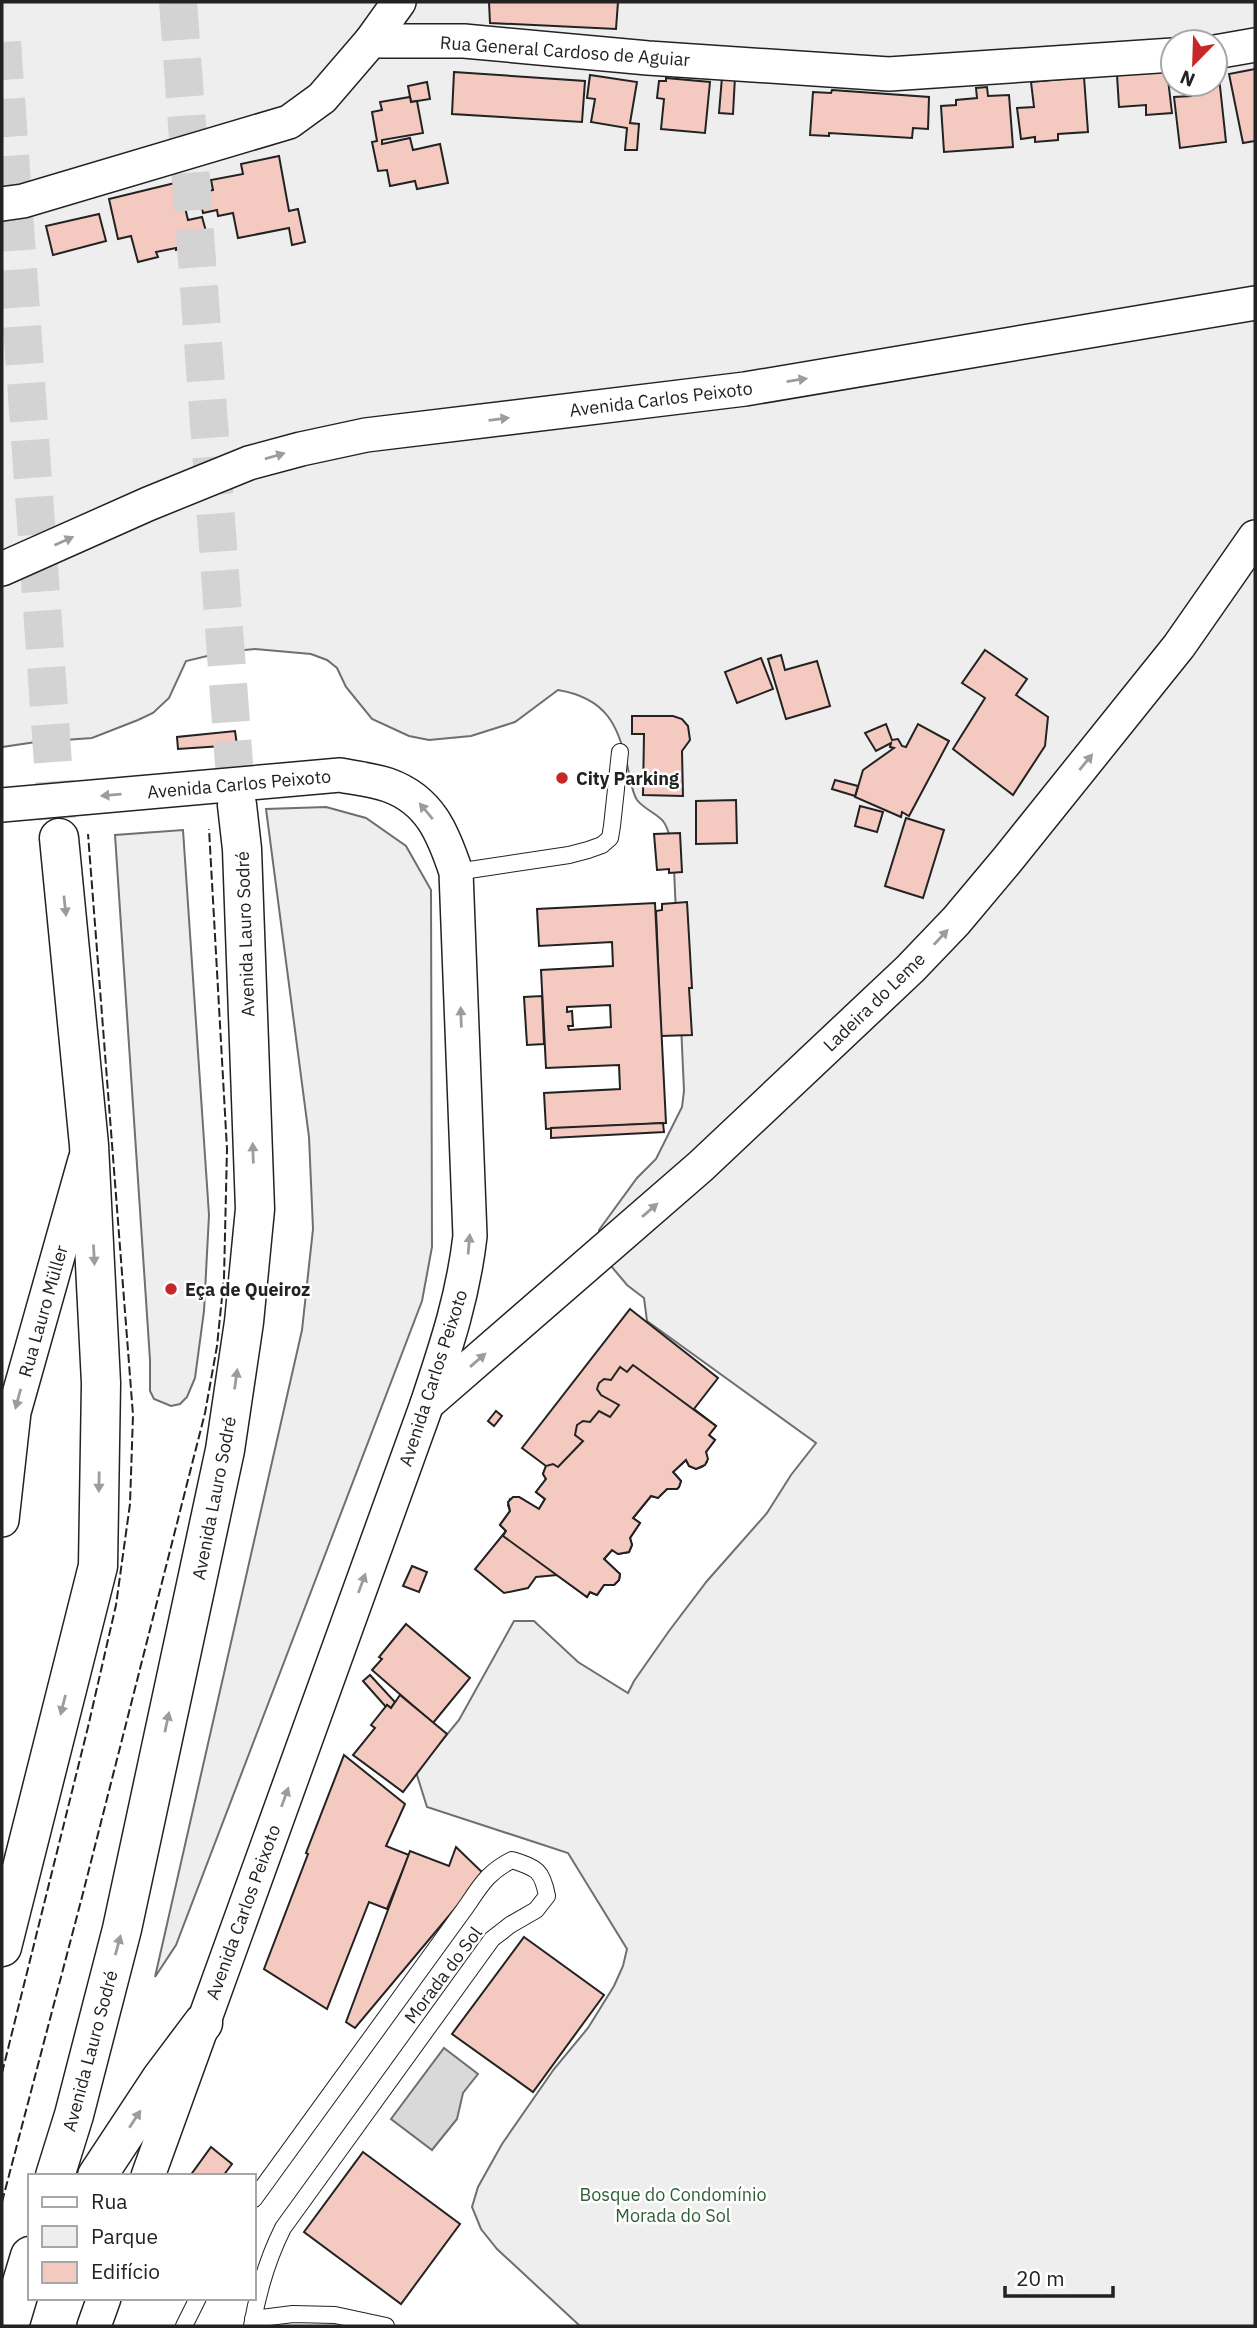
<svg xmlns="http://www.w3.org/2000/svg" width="1257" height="2328" viewBox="0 0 1257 2328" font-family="'IBM Plex Sans',sans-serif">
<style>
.green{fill:#eee;stroke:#6f6f6f;stroke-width:2;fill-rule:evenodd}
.water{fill:#d9d9d9;stroke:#6f6f6f;stroke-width:2}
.building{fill:#f3c9c0;stroke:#222;stroke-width:2;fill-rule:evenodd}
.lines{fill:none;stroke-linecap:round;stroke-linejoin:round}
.highway-tunnel{stroke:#d3d3d3;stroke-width:38;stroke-dasharray:38 19;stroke-linecap:butt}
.lane-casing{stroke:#222;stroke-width:18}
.street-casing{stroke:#222;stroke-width:36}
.highway-casing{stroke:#222;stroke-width:41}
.lane{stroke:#fff;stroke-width:16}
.street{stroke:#fff;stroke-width:33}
.highway{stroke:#fff;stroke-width:38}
.fence{stroke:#222;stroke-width:2;stroke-dasharray:9 3.5;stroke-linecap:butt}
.oneway{fill:#9c9c9c}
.poi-dot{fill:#c62828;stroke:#fff;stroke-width:2.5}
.labels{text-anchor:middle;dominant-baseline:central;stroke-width:5;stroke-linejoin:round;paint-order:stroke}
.street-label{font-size:18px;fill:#222;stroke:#fff}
.poi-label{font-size:18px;font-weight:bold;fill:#222;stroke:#fff;text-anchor:start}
.park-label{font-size:18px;fill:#2f5e38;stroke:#fff}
</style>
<rect width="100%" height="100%" fill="#fff"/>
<g class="green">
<path d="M2,2H1255V2326H580L497,2249L481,2229L472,2207L478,2187L502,2144L554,2069L588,2028L614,1986L623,1966L627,1949L568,1853L427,1807L416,1772L459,1720L514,1621H534L578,1662L628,1693L634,1681L669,1631L707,1581L767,1513L791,1475L816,1443L647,1321L644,1298L627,1285L601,1254L599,1230L637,1178L656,1159L682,1107L684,1091L674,869C672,855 672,833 663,821C656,813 644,809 637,800C632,792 630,778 628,769C619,725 606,698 558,690L515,722L471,736L429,740L409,736L372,719L346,687L337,668L327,660L311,654L255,649L224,652L186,661L169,698L153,713L138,720L92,738L36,742L2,747ZM1173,42H1215V84H1173Z"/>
<path d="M326,807L366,818L406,846L431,890L432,1247L422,1301L176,1945L155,1977L302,1330L313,1229L309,1137L266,809Z"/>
<path d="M183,830L209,1215L204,1311L195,1378L187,1397L180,1404L171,1406L154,1399L150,1391V1360L115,835Z"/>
</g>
<path class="water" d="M444,2048L478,2074L463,2093L457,2119L432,2150L391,2119Z"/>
<g class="building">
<path d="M489,2H618L616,29L490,23Z"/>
<path d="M1255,69V141L1243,143L1229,74Z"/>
<path d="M1167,71L1172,113L1146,115V105L1119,107L1117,75Z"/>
<path d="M454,72L585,81L582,122L452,114Z"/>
<path d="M590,75L637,82L630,123L639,124L637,150H625L627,128L591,122L595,99L587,98Z"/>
<path d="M722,77H735L733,114L719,113Z"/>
<path d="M1084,77L1088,132L1058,134V140L1035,142V137L1021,139L1017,108L1034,107L1031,82Z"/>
<path d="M1219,77L1226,142L1180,148L1174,97L1191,96L1190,84H1215V78Z"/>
<path d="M666,78L710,82L705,133L661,129L664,99L657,98L659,81H666Z"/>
<path d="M427,82L430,99L411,102L408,86Z"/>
<path d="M987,87L988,96L1009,95L1013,147L944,152L941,106L956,105V100L977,98L976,88Z"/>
<path d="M832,90L929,97L928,129L913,128L912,138L829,133V136L810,135L813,92L831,93Z"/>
<path d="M410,97L411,102L417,101L423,133L382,140V144L410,138L413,150L440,144L448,183L417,189L415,181L390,186L387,170L378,171L372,142L377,141L372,112L382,110L380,102Z"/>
<path d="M279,156L289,211L298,209L305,242L292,245L289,228L238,238L233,213L218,216L217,210L203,213L199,193L213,190L211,180L243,174L241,164Z"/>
<path d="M179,182L188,220L202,217L209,242L176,250V248L156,252L158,257L138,262L131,236L118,239L109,199Z"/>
<path d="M194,186L197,197L185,200L182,189Z"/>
<path d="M99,214L106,241L53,255L46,226Z"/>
<path d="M985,650L1027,679L1016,695L1048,717L1045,746L1013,795L953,749L985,698L962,683Z"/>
<path d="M781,655L785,670L817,661L830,706L786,719L768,659Z"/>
<path d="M761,658L773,689L737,703L725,672Z"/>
<path d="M632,716H673L682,719L688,726L690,740L682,751L683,796L643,795L644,734H632Z"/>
<path d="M886,724L892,740L898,739L902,746L906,747L918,724L949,741L909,816L902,812L901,817L855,797L863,770L894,748L890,747L891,743L876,751L865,733Z"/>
<path d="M235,731L237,745L178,749L177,737Z"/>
<path d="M835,780L858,786L855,796L832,789Z"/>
<path d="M736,800L737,843L696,844V801Z"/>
<path d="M860,806L883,812L877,832L855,826Z"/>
<path d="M906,818L944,830L923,898L885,886Z"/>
<path d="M680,833L682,872L669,873V869L657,870L654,834Z"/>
<path d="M687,902L692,988H689L692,1035L661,1036L656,911L662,910V904Z"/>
<path d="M655,903L666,1123L546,1129L544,1093L620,1089L619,1065L546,1068L541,970L613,966L612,942L539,946L537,909ZM610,1005L611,1027L569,1030L568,1026H573L572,1011L567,1012V1007Z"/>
<path d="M542,996L544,1044L527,1045L524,997Z"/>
<path d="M663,1123L664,1132L551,1138V1128Z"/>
<path d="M630,1309L718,1378L694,1409L716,1426L709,1435L715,1440L706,1452L707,1462L702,1467L696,1469L689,1466L686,1460L673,1472L681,1481L679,1487L677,1489H667L658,1498L651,1496L633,1518L640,1523L630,1538L632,1545L629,1552L618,1554L612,1550L604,1559L620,1574L619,1580L614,1585H604L597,1595L590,1592L587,1597L557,1575L536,1577L528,1588L504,1593L475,1569L506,1531L500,1525L510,1511L508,1505L510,1499L519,1497L539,1509L545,1499L536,1492L546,1479L543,1474L546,1466L522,1448Z"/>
<path d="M633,1365L716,1426L709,1435L715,1440L706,1452L708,1459L705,1465L696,1469L689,1466L686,1460L673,1472L681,1481L679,1487L677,1489H667L658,1498L651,1496L633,1518L640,1523L630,1538L632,1545L629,1552L618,1554L612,1550L604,1559L620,1574L619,1580L614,1585H604L597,1595L590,1592L587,1597L503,1536L506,1531L500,1525L510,1511L508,1502L513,1497H519L539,1509L545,1499L536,1492L546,1479L543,1474L546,1466L553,1464L558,1467L583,1441L575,1435L577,1425L583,1421L590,1422L599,1411L610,1417L619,1405L601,1395L597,1389L599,1383L604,1379L611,1380L620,1367L627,1372Z"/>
<path d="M496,1411L502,1416L494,1426L488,1421Z"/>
<path d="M412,1566L427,1572L419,1592L403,1586Z"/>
<path d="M406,1624L470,1678L433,1723L372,1670L382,1659L379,1657Z"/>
<path d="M370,1675L395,1702L391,1708L387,1705L386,1707L363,1681Z"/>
<path d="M400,1695L447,1734L403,1792L353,1755L375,1728L371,1725L387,1705L391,1708Z"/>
<path d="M344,1755L405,1804L386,1846L409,1855L387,1909L369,1902L327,2009L264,1969L308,1854L306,1853Z"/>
<path d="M456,1847L484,1874L355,2028L346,2022L410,1851L449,1866Z"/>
<path d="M524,1937L604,1995L533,2092L452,2034Z"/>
<path d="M211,2147L232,2164L223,2176H190Z"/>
<path d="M363,2152L460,2224L401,2304L304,2232Z"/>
</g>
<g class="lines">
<g class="highway-tunnel">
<path d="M178,2L237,805"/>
<path d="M2,42L58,835"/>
</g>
<g class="lane-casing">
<g id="lane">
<path d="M456,872L569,855L588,850L602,845L610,838L612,826L620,752"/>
<path d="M253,2319L293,2314L335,2315L386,2326"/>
<path d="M184,2326L198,2298"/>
<path d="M252,2326C258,2291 267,2260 283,2228L492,1939L510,1925L536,1910L547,1896C542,1869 536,1868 512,1860C488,1872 481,1885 466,1907L254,2199"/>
</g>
</g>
<g class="street-casing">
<g id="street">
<path d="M371,41L399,2"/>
<path d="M1215,52L1255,45"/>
<path d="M2,204L23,201L289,122L322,98L371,41H464L648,58L889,74L1173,55"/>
<path d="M2,569L148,504L249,463L301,449L366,435L745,389L1255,303"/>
<path d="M2,805L340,775C355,778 373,780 388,785C430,800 443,833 456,872L470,1236C463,1297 446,1347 427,1404L148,2176"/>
<path d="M427,1404L701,1166L910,969L956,921L1008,859L1179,646L1255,537"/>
<path d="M2,1520L14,1412L85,1160"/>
<path d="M94,2326L104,2298"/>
</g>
</g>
<g class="highway-casing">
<g id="highway">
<path d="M2,1947L98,1566L101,1383L89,1145L59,838"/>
<path d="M55,2176L74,2115L122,1929L225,1450L244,1322L255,1209L242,849L237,805"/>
<path d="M97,2176L161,2079L203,2023"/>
<path d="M9,2326L30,2256"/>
</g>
</g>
<use href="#lane" class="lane"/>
<use href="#street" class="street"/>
<use href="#highway" class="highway"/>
<g class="fence">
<path d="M2,2073L88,1727L116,1605L130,1504L133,1415L88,834"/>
<path d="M2,2202L82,1897L205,1413L217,1346L224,1278L227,1149L209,829"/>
</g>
</g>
<defs><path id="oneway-solid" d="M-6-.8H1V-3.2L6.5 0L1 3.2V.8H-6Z" transform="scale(1.75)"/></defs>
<g class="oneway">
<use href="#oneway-solid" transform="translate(797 380) rotate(-9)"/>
<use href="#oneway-solid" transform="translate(499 419) rotate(-7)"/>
<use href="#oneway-solid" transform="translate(275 456) rotate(-16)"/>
<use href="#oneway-solid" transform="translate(64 541) rotate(-24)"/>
<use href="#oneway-solid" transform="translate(1086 762) rotate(-51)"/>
<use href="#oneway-solid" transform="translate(111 795) rotate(175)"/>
<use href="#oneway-solid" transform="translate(426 811) rotate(-130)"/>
<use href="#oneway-solid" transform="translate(65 906) rotate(84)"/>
<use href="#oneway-solid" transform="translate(941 937) rotate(-47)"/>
<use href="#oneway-solid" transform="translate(461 1017) rotate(-92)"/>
<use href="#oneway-solid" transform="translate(253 1153) rotate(-92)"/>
<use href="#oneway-solid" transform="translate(650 1210) rotate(-41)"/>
<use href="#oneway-solid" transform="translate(469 1244) rotate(-85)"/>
<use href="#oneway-solid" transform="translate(94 1255) rotate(87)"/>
<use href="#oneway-solid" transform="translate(478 1360) rotate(-41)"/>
<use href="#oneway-solid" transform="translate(236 1379) rotate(-82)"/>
<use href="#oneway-solid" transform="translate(18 1399) rotate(105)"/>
<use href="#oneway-solid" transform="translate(99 1482) rotate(91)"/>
<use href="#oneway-solid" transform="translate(362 1583) rotate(-70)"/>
<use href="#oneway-solid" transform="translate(63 1705) rotate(104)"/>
<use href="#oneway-solid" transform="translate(167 1722) rotate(-78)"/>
<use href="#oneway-solid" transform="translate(285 1797) rotate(-70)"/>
<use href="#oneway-solid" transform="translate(118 1945) rotate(-75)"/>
<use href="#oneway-solid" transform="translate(135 2119) rotate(-57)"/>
</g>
<g class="poi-dot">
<circle cx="562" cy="778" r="7"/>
<circle cx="171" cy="1289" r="7"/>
</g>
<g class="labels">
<g class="street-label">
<text transform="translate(565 51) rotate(4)">Rua General Cardoso de Aguiar</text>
<text transform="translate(661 399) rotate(-7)">Avenida Carlos Peixoto</text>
<text transform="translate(239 784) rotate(-5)">Avenida Carlos Peixoto</text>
<text transform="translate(245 934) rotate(-92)">Avenida Lauro Sodré</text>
<text transform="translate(874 1002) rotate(-44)">Ladeira do Leme</text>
<text transform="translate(43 1311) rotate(-74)">Rua Lauro Müller</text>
<text transform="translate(433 1378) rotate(-72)">Avenida Carlos Peixoto</text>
<text transform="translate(214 1498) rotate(-79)">Avenida Lauro Sodré</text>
<text transform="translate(243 1912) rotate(-70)">Avenida Carlos Peixoto</text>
<text transform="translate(443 1975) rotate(-53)">Morada do Sol</text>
<text transform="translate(90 2051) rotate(-75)">Avenida Lauro Sodré</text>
</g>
<g class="poi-label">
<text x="576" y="778">City Parking</text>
<text x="185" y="1289">Eça de Queiroz</text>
</g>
<g class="park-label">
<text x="673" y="2194">Bosque do Condomínio<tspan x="673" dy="21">Morada do Sol</tspan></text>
</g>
</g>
<rect width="1257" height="2328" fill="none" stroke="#222222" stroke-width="7"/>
<rect x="28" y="2174" width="228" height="126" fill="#ffffff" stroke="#a7a7a7" stroke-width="2"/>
<rect x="42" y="2197" width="35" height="10" fill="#ffffff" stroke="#a7a7a7" stroke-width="2"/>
<text x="91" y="2209" font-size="21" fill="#222222">Rua</text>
<rect x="42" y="2226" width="35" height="21" fill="#eeeeee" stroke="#a7a7a7" stroke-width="2"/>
<text x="91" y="2244" font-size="21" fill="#222222">Parque</text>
<rect x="42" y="2262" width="35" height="21" fill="#f3c9c0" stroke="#a7a7a7" stroke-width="2"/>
<text x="91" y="2279" font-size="21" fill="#222222">Edifício</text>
<g transform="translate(1194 63) rotate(203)"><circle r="33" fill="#ffffff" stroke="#a7a7a7" stroke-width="2"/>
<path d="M0-5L12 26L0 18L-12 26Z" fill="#c62828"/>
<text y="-10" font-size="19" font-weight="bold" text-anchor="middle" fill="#222222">N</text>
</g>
<path d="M1005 2286v10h108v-10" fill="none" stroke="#222222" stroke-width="3.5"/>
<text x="1016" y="2286" font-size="21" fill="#222222" stroke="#ffffff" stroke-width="5" paint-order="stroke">20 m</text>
</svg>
